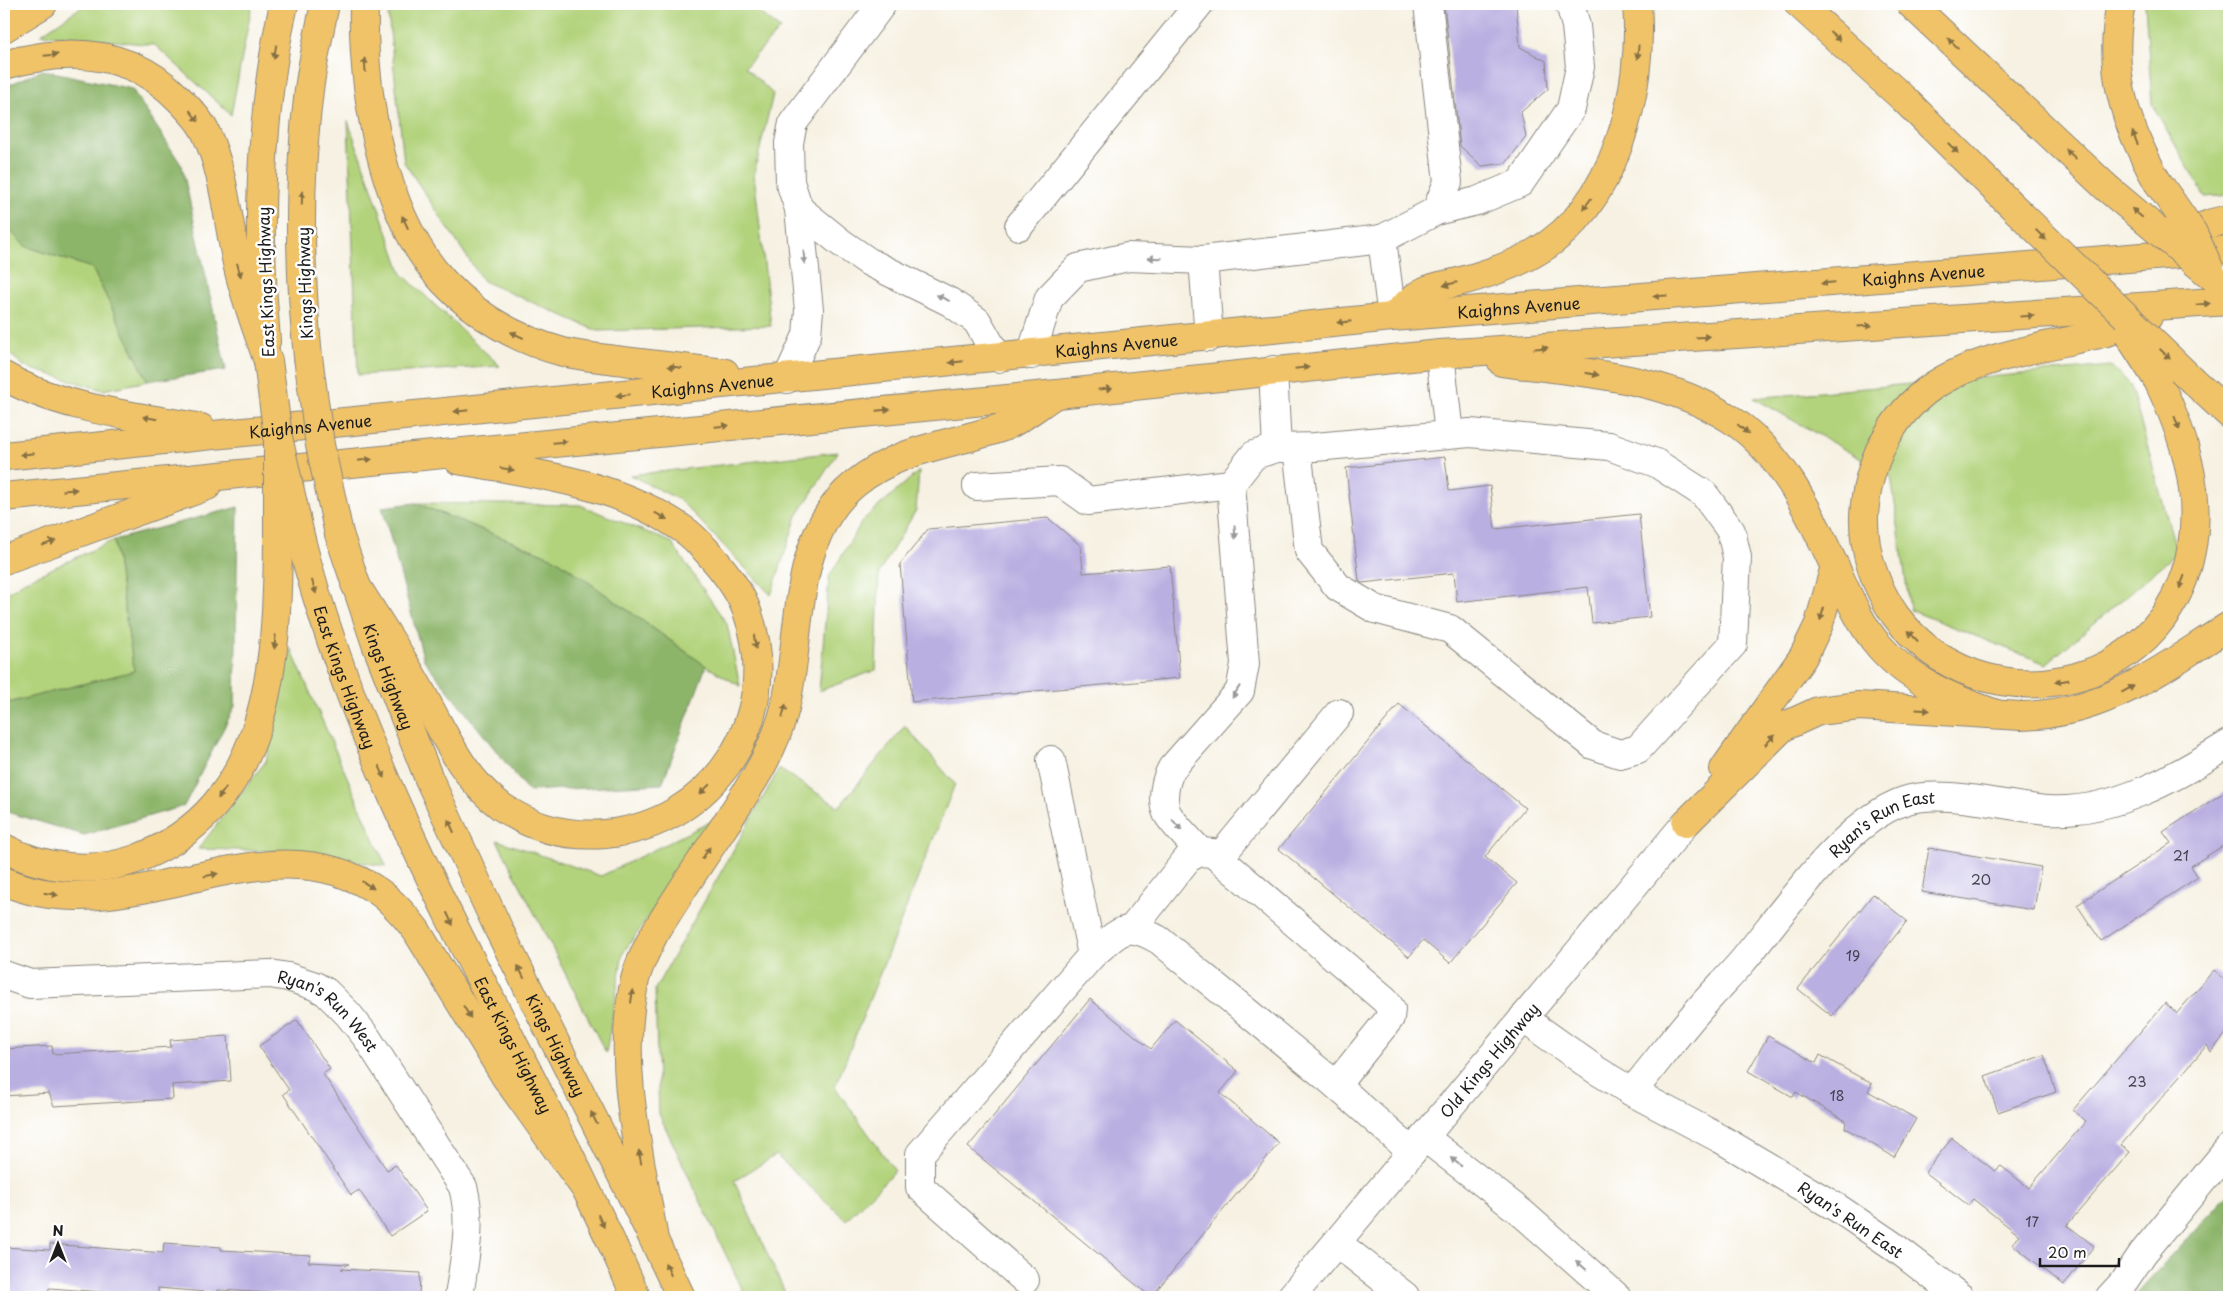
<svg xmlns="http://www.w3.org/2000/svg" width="2233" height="1301" viewBox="0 0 2233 1301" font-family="'Playpen Sans',sans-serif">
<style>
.green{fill:#b2d37b;stroke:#67784c}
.forest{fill:#8db56b;stroke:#546844}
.building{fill:#b9afe1}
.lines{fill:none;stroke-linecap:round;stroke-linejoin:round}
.minor-casing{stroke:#89867f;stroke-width:30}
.major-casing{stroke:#89867f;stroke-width:30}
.highway-casing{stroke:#89867f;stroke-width:30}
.minor{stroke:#fff;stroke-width:28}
.major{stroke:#f1c369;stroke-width:28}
.highway{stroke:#f1c369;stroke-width:28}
.major-bridge-casing{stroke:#89867f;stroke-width:30;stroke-linecap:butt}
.highway-bridge-casing{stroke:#89867f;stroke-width:30;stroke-linecap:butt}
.major-bridge{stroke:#f1c369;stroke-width:28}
.highway-bridge{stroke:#f1c369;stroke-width:28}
.oneway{fill:#867042}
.oneway2{fill:#999}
.labels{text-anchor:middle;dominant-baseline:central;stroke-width:5;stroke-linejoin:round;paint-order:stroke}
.number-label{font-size:14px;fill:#43414d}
.street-label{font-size:16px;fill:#1c1c1c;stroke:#fff}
</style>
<rect width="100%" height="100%" fill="#fff"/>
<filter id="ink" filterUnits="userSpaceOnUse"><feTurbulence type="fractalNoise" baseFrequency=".02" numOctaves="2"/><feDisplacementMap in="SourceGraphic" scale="10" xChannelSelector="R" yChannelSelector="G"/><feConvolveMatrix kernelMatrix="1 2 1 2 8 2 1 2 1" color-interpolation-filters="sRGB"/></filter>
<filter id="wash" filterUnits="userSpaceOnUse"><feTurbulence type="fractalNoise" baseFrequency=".0096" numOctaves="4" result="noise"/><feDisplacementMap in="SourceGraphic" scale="20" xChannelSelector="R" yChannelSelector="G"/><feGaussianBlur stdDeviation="1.12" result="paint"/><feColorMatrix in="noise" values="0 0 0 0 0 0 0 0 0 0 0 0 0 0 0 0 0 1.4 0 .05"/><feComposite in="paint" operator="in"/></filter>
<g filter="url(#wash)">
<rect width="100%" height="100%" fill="#f6f1e2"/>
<g class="green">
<path d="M86,4H252L231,115L155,45L41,34Z"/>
<path d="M387,4H748L780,29L745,67L773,94L754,174L771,326L598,331L483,281L404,162Z"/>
<path d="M2145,4H2229V195L2205,197L2152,104Z"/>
<path d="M348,121L402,274L500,366L358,375Z"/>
<path d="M4,225L25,246L92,268L148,381L103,390L25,367L4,349Z"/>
<path d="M2111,366L2130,384L2177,553L2046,664L1910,610L1891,476L1754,398Z"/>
<path d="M838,452L797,516L771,595L680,500L630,475Z"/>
<path d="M919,471L916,510L879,573L876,670L819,691L829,577L863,520Z"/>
<path d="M415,503L580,505L671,542L727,624L740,686L706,666L556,559Z"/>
<path d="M114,540L134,671L4,704V595L25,581Z"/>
<path d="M291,649L386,866L282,851L198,849L266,761Z"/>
<path d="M905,726L955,784L835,1087L895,1171L846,1220L776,1155L734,1181L787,1297H746L659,1114L655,989L779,769L839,807Z"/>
<path d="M718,818L623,953L606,1053L497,840L601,876Z"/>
</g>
<g class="forest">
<path d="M43,70L132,89L182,166L226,370L148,381L92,268L25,246L4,225V87Z"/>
<path d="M415,503L556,559L706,666L662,784L528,791L424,660L382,507Z"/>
<path d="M238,507L235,706L184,806L84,835L4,811V704L134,671L114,540Z"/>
<path d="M2229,1194V1297H2133Z"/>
</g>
<g id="blocks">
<g class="building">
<path d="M1444,4H1516L1520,47L1546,61L1548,89L1521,112L1526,137L1506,163L1482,166L1460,146Z"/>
<path d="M1445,457L1449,491L1490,486L1495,529L1639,514L1650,617L1592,623L1588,587L1457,602L1454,573L1362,583L1359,581L1346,468Z"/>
<path d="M1048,518L1081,546L1083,573L1170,566L1180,678L912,702L900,564L928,529Z"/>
<path d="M1399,704L1525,808L1485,857L1517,883L1450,963L1423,940L1409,957L1279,849Z"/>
<path d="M2229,789V842L2191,866L2198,877L2101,941L2077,905L2171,843L2163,832Z"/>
<path d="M1929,848L2041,867L2034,910L1922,892Z"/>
<path d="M1873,894L1907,921L1832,1016L1798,989Z"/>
<path d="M2214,970L2229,983V1030L2211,1052L2207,1045L2121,1145L2130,1152L2067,1225L2094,1246L2064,1285L2012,1244L2019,1235L1973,1199L1968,1205L1925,1172L1952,1138L1995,1171L2001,1166L2029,1188L2086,1121L2073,1110L2165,1003L2177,1013Z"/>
<path d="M1090,999L1151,1049L1175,1020L1238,1071L1220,1093L1279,1143L1151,1297L968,1147Z"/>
<path d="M297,1020L330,1069L323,1074L387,1170L396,1165L427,1211L390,1236L359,1190L351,1195L283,1094L289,1090L259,1046Z"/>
<path d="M228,1036L231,1081L172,1085L173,1099L54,1106L49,1093L4,1096V1049L52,1046L53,1054L171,1047L170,1040Z"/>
<path d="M1768,1036L1816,1063L1820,1055L1872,1084L1868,1091L1916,1119L1894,1157L1845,1128L1846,1121L1796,1092L1793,1097L1748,1071Z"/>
<path d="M2044,1055L2056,1092L1998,1112L1985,1076Z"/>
<path d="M164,1243L221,1247V1250L311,1255L308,1262L349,1264L341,1269L420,1273L419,1297H307V1295L218,1290L217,1293L158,1288V1296L49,1288L48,1297L4,1296V1247L50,1250V1244L163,1253Z"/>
</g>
</g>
</g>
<g filter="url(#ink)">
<use href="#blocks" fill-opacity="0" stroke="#89867f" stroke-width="1"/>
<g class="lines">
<g class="minor-casing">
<g id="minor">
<path d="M799,209L840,242L869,262L950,302L977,321L998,358"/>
<path d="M1436,211L1477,201L1520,183L1571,109L1580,67L1576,26L1570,4"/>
<path d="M1019,226L1199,4"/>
<path d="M1392,317L1382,239L1436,211L1448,182L1428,4"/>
<path d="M1209,337L1203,260L1382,239"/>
<path d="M1440,354L1449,434"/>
<path d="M1031,355L1049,298L1078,268L1128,257L1203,260"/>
<path d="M1273,370L1277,448"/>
<path d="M787,379L807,335L809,310L799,209L790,182L789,143L793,123L882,4"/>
<path d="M977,486L1060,481L1088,501L1231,484"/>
<path d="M1051,760L1092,955"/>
<path d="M1200,852C1192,842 1172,823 1167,813C1161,800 1165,780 1172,768L1240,691L1245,664L1231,484L1254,455L1277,448L1315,447L1470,433L1609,446L1656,463L1704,494L1731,531L1737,557L1733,644L1638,749L1620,754L1593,745L1450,629L1375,609L1338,587L1309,551L1297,448"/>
<path d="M1219,858L1339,713"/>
<path d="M1132,929L1188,858L1200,852L1213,853L1385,1000L1391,1009L1390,1018L1336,1085"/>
<path id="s1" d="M4,975L30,984L270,974L288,977L315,986L326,992L348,1014L367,1038L463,1187C473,1224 464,1260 459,1297"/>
<path d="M1523,1018L1596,1070L1632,1092"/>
<path d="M1424,1137L1522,1213L1617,1297"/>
<path d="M1337,1243L1405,1296"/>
<path d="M1025,1280L920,1187V1154L1092,955C1120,932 1123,920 1159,940L1336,1085L1412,1152"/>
<path id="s2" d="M1291,1297L1686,823"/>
<path id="s3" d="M1960,1297L1892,1245L1839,1209L1721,1139L1632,1092C1655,1064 1677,1034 1701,1007C1715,991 1729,977 1742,962C1783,913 1843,822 1904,801C1940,788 2008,807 2047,810C2113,814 2175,778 2229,744"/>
<path d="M2110,1297L2122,1284L2143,1253L2229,1148"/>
</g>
</g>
<g class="major-casing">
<g id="major">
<path d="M266,341C256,231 260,111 284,4"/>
<path d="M308,357C299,269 298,178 309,90C313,61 319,32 325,4"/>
<path id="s4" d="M339,534L376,644L429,779L499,930L654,1240L681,1297"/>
<path id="s5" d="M301,540C370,809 526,1044 636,1297"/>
</g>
</g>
<g class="highway-casing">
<g id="highway">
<path d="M364,4C362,91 382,216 444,282C476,316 518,340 563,352C583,357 603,358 623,361C657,365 691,369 725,373"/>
<path d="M1799,4L1904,99L2006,200"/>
<path d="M1911,4L2107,188"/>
<path d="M2121,4C2107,70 2125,124 2157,181"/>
<path d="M4,28L43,4"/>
<path d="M4,65C67,47 131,49 179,99C189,109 199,119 205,131C225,173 227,219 237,263C244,296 257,329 268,361"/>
<path d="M2169,239L2212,223L2229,219"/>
<path d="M1392,317C1402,309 1413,296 1425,291C1435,286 1447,285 1458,282C1484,275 1513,266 1536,252C1616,206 1644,90 1637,4"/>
<path d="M2148,317C2133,322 2118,329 2103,333C2052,346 1977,356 1933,386C1890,416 1867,464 1864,516C1863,551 1875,586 1895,615C1980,730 2164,694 2191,551C2203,491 2183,432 2157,379"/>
<path d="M1502,362C1580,372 1664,376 1732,420C1783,454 1810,514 1835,567C1848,595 1859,623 1879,646C1909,681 1954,699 1996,714"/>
<path d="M4,376C60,409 138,416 201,428"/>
<path d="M2193,381L2229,414"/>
<path id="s6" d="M4,456L1392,317L2229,250"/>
<path d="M4,497L1057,394L1440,354L2229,301"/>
<path d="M4,560L207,486"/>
<path d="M355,584C375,616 396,648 415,681C440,724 460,777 502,807C532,828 568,837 605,834C713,825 784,717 748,614C741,593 727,574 712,557C705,549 696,539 687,532C620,483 537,474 458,460"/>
<path d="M1724,769L1803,657L1819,624L1835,566"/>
<path d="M1686,823L1783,727L1818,711L1859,706L2021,716C2106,714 2161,669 2229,626"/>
<path d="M4,848C42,869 95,874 136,859C271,807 277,663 278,540"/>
<path d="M4,881C128,937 264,812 379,892C393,902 405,916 416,930L505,1076L585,1188"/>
<path d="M654,1240C641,1158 617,1072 633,989C636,970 645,953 653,936C676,898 701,861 725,825C749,788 774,752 785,708C803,635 790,535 856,483C899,448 952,445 1003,427C1019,421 1036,407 1051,397"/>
</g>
</g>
<use href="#minor" class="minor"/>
<use href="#major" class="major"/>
<use href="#highway" class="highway"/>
<g class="major-bridge-casing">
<g id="major-bridge">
<path d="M308,357L320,445L339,534"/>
<path d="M268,361L278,437L301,540"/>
</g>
</g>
<g class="highway-bridge-casing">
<g id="highway-bridge">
<path d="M2157,181L2193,233L2210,270"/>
<path d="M2107,188L2214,278"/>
<path d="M2006,200L2193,381"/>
<path d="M2128,334L2157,379"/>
<path d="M278,540V437"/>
</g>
</g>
<use href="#major-bridge" class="major-bridge"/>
<use href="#highway-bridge" class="highway-bridge"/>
</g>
<defs><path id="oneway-solid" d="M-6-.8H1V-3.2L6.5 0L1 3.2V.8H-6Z" transform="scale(1.25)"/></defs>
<g class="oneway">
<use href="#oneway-solid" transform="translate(1835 36) rotate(42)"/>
<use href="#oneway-solid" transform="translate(1953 43) rotate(-137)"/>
<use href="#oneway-solid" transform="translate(275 52) rotate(100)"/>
<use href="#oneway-solid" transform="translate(1638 52) rotate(95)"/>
<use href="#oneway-solid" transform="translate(51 55) rotate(-5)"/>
<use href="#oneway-solid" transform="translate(365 65) rotate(-94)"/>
<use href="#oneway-solid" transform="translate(194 116) rotate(53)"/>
<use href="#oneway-solid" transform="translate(2135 138) rotate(-113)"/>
<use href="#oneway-solid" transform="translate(1953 148) rotate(45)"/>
<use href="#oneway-solid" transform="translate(2071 154) rotate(-137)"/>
<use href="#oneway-solid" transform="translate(302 198) rotate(-88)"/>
<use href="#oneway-solid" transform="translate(1587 204) rotate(127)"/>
<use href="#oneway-solid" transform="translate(2137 213) rotate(-140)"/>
<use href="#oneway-solid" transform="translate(405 222) rotate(-115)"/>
<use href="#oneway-solid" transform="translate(2041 235) rotate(44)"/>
<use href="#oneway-solid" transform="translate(239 270) rotate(74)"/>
<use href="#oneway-solid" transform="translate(1828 283) rotate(175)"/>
<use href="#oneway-solid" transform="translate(1450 284) rotate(166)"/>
<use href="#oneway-solid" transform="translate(1660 296) rotate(176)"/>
<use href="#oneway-solid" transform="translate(2203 304) rotate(-5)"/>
<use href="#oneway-solid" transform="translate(2027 316) rotate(-4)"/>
<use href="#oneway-solid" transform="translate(1344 322) rotate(174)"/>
<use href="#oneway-solid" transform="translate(1865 326) rotate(-4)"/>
<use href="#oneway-solid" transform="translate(517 335) rotate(-155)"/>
<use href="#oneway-solid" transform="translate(1703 337) rotate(-4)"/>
<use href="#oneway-solid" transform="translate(1541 348) rotate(-4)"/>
<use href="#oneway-solid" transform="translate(2165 354) rotate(44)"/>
<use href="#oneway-solid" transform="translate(956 362) rotate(174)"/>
<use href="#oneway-solid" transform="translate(675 367) rotate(-173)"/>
<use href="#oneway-solid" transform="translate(1302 368) rotate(-6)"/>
<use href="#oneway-solid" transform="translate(1592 374) rotate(9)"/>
<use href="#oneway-solid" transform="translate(1105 389) rotate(-6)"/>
<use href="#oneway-solid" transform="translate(623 395) rotate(174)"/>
<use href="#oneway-solid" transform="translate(883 410) rotate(-5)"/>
<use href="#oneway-solid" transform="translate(461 411) rotate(174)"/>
<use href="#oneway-solid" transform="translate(150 418) rotate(-170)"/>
<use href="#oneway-solid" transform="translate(2177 423) rotate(69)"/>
<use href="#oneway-solid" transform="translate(722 426) rotate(-5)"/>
<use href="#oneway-solid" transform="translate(1743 429) rotate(40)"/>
<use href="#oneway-solid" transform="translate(560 442) rotate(-5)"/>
<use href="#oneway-solid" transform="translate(27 454) rotate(174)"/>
<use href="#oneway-solid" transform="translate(365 460) rotate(-6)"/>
<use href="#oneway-solid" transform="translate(507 469) rotate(10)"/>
<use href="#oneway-solid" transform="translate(70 490) rotate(-6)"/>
<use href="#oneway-solid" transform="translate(661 516) rotate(29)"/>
<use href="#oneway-solid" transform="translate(49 543) rotate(-20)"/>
<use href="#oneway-solid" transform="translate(2182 582) rotate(111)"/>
<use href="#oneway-solid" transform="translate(314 587) rotate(73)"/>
<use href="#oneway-solid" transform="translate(1822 614) rotate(107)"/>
<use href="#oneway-solid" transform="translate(1913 636) rotate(-133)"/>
<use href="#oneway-solid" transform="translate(275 642) rotate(95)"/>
<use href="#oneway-solid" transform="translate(755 642) rotate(81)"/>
<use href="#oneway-solid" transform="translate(2062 681) rotate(170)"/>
<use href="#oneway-solid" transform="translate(2128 689) rotate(-28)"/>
<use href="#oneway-solid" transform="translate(1923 710) rotate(4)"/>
<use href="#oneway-solid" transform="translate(784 711) rotate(-75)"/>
<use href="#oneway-solid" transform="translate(1770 740) rotate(-45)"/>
<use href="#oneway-solid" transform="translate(382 772) rotate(66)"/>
<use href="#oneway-solid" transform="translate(705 789) rotate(136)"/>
<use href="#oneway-solid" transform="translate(222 793) rotate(126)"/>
<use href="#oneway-solid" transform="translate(451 826) rotate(-115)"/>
<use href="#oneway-solid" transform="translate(706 853) rotate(-57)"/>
<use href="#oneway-solid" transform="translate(211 875) rotate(-12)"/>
<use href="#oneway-solid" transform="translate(368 885) rotate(31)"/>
<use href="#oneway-solid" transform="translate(51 894) rotate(10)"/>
<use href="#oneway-solid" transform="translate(450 919) rotate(64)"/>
<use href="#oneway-solid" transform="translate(521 972) rotate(-117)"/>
<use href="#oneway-solid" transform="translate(632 996) rotate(-82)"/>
<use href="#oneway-solid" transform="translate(467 1012) rotate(59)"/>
<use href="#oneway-solid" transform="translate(594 1118) rotate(-116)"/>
<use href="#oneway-solid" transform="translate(640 1157) rotate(-100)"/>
<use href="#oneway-solid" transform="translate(601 1221) rotate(64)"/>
<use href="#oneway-solid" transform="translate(668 1269) rotate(-115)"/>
</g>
<g class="oneway2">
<use href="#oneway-solid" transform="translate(804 257) rotate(85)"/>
<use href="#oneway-solid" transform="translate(1155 258) rotate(-178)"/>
<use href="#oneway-solid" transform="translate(943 298) rotate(-155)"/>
<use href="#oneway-solid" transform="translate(1235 532) rotate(86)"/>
<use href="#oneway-solid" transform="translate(1236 692) rotate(122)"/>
<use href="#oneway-solid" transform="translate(1177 825) rotate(49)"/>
<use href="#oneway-solid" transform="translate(1456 1162) rotate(-142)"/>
<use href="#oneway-solid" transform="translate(1581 1265) rotate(-139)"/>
</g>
</g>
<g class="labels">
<g class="number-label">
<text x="2181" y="855">21</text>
<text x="1981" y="879">20</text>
<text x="1853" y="955">19</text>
<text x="2137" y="1081">23</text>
<text x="1837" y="1095">18</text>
<text x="2032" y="1221">17</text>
</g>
<g class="street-label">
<text stroke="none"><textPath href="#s6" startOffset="1928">Kaighns Avenue</textPath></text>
<text transform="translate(265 282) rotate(-92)">East Kings Highway</text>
<text transform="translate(304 283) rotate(-92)">Kings Highway</text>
<text stroke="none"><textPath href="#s6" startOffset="1522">Kaighns Avenue</textPath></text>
<text stroke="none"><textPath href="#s6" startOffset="1118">Kaighns Avenue</textPath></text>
<text stroke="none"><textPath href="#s6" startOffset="712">Kaighns Avenue</textPath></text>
<text stroke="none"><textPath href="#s6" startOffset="308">Kaighns Avenue</textPath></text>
<text stroke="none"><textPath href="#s5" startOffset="144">East Kings Highway</textPath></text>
<text stroke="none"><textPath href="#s4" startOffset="151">Kings Highway</textPath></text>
<text stroke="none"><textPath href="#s3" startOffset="759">Ryan's Run East</textPath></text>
<text stroke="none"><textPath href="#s1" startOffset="339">Ryan's Run West</textPath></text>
<text stroke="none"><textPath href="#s5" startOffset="549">East Kings Highway</textPath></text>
<text stroke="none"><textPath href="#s4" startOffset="556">Kings Highway</textPath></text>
<text stroke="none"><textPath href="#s2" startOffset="309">Old Kings Highway</textPath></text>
<text transform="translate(1851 1219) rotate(34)">Ryan's Run East</text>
</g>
</g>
<rect width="2233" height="1301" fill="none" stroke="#fff" stroke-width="20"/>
<g transform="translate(58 1244)" stroke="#ffffff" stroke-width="4" paint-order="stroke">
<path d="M0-4L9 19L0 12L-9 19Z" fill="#1c1c1c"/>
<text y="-8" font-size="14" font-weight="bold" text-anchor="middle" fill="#1c1c1c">N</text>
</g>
<path d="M2040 1258v8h79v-8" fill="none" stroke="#1c1c1c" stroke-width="2.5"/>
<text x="2048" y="1258" font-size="15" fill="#1c1c1c" stroke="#ffffff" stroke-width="4" paint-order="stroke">20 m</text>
</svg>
